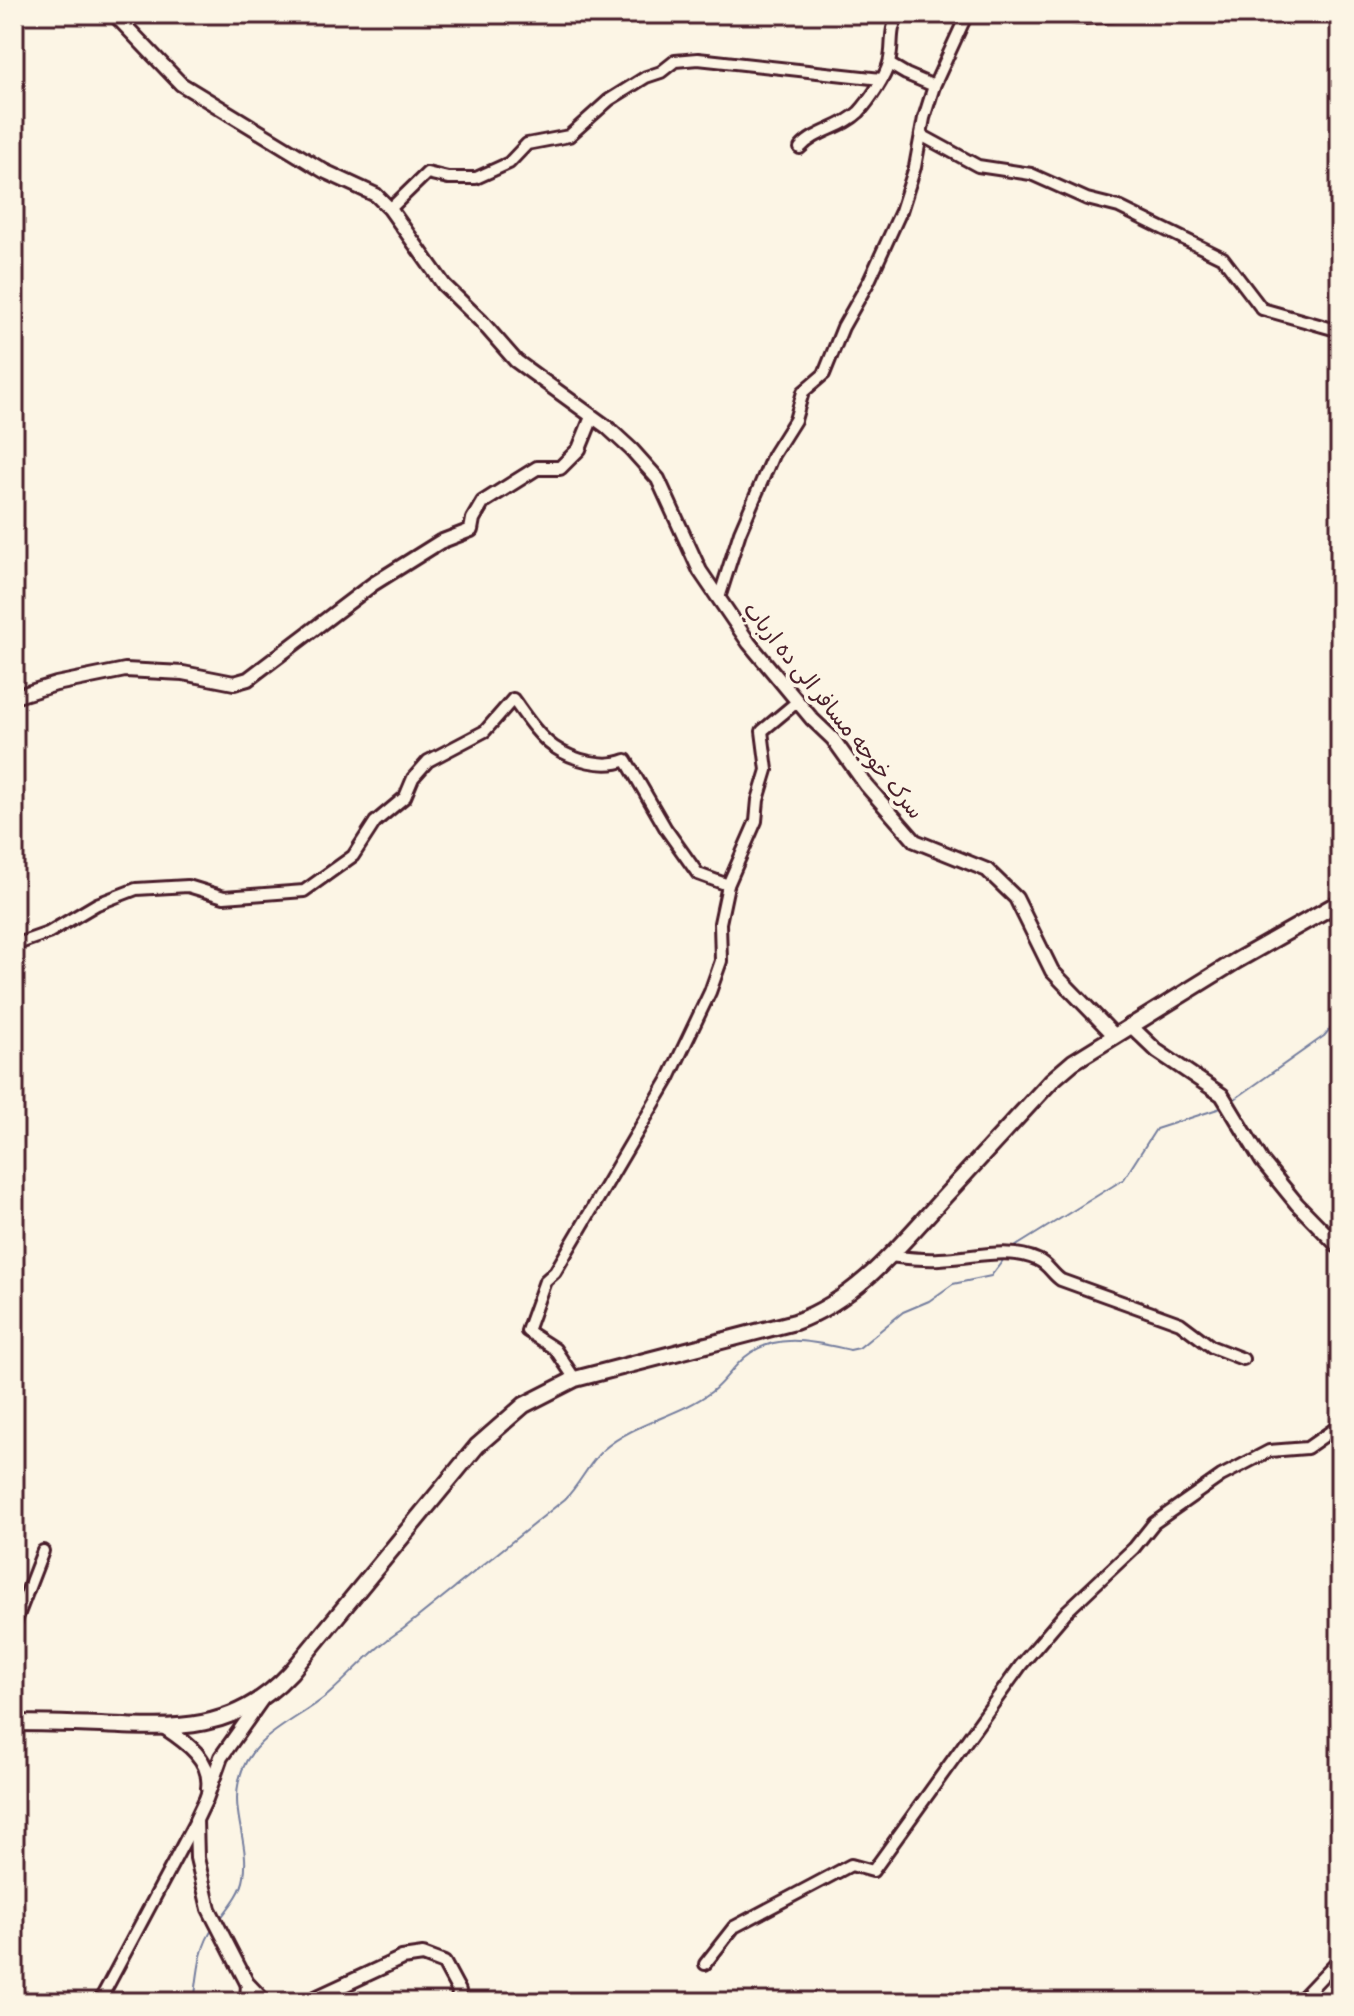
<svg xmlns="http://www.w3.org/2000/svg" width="1354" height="2016" viewBox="0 0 1354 2016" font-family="Delius,'Playpen Sans Arabic',sans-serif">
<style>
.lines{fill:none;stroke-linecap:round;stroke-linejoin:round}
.stream{stroke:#757e9e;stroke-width:2}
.minor-casing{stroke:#4a1f2b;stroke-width:16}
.tertiary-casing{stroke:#4a1f2b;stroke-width:18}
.secondary-casing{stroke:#4a1f2b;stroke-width:20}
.minor{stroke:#fcf5e5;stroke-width:10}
.tertiary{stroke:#fcf5e5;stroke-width:12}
.secondary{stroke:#fcf5e5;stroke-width:14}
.labels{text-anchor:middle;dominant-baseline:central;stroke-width:8;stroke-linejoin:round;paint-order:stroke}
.street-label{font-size:22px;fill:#4a1f2b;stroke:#fcf5e5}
</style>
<rect width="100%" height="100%" fill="#fcf5e5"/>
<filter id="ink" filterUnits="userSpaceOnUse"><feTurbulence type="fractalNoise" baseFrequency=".0125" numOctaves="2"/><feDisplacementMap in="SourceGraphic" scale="16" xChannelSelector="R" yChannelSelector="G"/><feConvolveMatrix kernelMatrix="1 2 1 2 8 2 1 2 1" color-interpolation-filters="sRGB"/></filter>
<g filter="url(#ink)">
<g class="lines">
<g class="stream">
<path d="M1232,1101L1324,1036L1340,1017"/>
<path d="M1013,1248L1124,1179L1156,1129L1224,1107"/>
<path d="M220,1919C230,1906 242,1892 244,1877C250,1845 231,1814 239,1780C249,1735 300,1720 330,1693C355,1671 374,1647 403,1629L565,1499C580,1484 588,1464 603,1450C633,1423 679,1416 711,1392C724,1382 733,1367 745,1357C776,1331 815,1342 850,1350L859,1348L903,1312L929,1301L953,1284L991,1276L1004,1259"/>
<path d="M194,2002C198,1977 198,1948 214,1927"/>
</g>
<g class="minor-casing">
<g id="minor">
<path d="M1027,14L1085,18L1126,14"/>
<path d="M889,64L906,74L934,86"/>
<path d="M921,135L978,166L1031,174L1087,199L1119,207L1223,258L1262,309L1340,331"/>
<path d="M800,148C816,130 841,129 859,112C869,101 885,78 889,63C894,45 888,31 899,14"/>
<path d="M390,209L427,173L448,178H476L509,163L527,144L569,136L609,100L646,77L661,72L675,61L698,59L881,79"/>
<path d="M719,598L740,532L773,455L795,420L803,392L824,374L843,327L869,281L901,211L915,167L924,118L934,86L967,14"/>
<path d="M14,945L48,933L97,904L136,889L188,886L224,897L304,891L353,856L375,822L405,797L413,778L428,761L485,731L513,699C524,714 538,736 554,747C573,760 604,769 626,760L666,829L698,874L728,885"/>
<path d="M890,1256C906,1258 923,1260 940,1259C973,1258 1006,1246 1038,1260C1048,1264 1052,1274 1061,1280L1180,1323L1212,1347L1243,1359"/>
<path d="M575,1379L555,1349L527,1331L545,1281L555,1272L668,1080L710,992L721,961L720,923L728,885L756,821L758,800L767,770L762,731L798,701"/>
<path d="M14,1626L43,1551"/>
<path d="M705,1964L734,1927L851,1865L873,1871L1021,1665L1067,1611L1134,1548L1154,1523L1221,1476L1269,1451L1307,1448L1340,1425"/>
<path d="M99,2002L196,1820"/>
<path d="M246,2002L247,1983"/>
<path d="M1298,2002L1340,1958"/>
</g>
</g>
<g class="tertiary-casing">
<g id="tertiary">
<path d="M114,14L181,84L324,171L376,195L390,209L444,285L481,321L516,361L607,427L632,450L658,479L700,571L749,643L812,719L833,739L866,785L915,841L987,870L1016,898L1052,971L1115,1036"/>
<path d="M14,697L56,684L125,670L183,673L234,683L248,679L373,584L440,542L471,530L473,519L483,502L537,468H560L579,449L592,417"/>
<path d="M1130,1025L1157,1051L1222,1095L1262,1161L1297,1204L1340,1248"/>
<path d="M262,1699L221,1757L206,1799L196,1820L197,1858L209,1909L247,1983L265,2002"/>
<path d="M165,1728C186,1742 212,1760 208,1788"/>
<path d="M307,2002L402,1958L423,1955L444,1963L459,1991L458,2002"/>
</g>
</g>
<g class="secondary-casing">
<path id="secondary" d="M14,1723C43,1723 72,1724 101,1725C177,1729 236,1732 291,1672L477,1446L524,1405L575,1379L795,1322C858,1299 900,1245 944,1197C980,1158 1016,1119 1052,1080L1073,1062L1236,961L1340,902"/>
</g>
<use href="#minor" class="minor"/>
<use href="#tertiary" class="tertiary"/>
<use href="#secondary" class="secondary"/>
</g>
</g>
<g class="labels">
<g class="street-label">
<text transform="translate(834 710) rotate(51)">سرک خوجه مسافر الی ده ارباب</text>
</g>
</g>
<rect width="1354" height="2016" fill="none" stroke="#fcf5e5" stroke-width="48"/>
<rect x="24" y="24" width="1306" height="1968" fill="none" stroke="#4a1f2b" stroke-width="3" filter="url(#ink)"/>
</svg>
